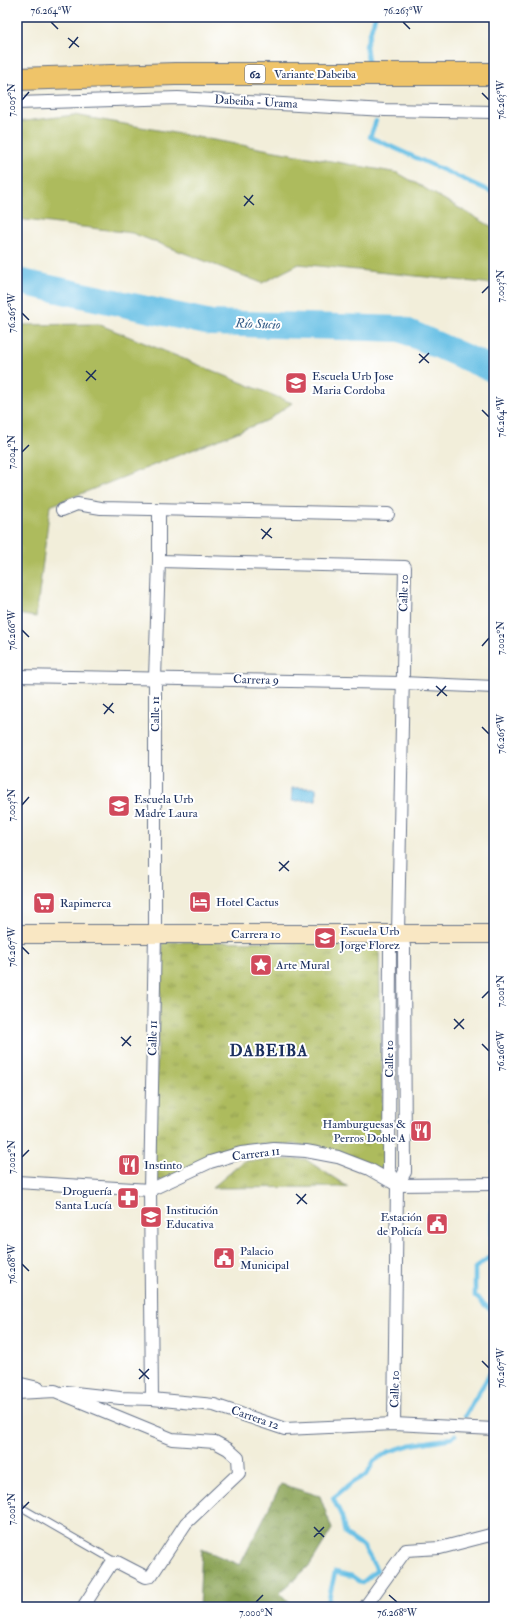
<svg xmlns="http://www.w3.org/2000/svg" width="511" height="1624" viewBox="0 0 511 1624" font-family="'IM FELL Double Pica',serif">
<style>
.green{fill:#adbb5d;stroke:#64755e}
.forest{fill:url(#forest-crowns);stroke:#526959}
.park{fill:url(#park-tufts);stroke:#64755e}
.water{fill:#68c0e5;stroke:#4278a2}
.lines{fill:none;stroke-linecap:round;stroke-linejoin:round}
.stream{stroke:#68c0e5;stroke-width:4.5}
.river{stroke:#68c0e5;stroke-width:26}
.lane-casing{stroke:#667289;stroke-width:8}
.street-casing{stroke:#667289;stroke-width:14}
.secondary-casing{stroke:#667289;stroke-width:20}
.highway-casing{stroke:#667289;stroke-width:24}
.lane{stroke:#fff;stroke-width:6}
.street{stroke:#fff;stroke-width:12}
.secondary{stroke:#f9e7c3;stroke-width:18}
.highway{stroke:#efc469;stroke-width:22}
.ticks{fill:none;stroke:#1b2f5e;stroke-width:1.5}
.labels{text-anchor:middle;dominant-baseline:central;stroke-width:4;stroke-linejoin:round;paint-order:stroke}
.shield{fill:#fff;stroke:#5f6d8e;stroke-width:1}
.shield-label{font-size:11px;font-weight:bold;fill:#1b2f5e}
.street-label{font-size:12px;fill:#1b2f5e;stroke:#fff}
.poi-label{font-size:12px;fill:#1b2f5e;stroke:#fff;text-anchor:start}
.water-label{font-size:13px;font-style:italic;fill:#325a86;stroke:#fff}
.district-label{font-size:16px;font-weight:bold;letter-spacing:1px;fill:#1b2f5e;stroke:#fff}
.neatline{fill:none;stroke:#1b2f5e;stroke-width:1.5}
.ticks-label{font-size:10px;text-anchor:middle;fill:#1b2f5e}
</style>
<defs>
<pattern id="forest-crowns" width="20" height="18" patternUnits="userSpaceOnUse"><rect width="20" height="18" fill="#8aa354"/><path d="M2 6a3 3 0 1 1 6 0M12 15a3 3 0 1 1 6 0" fill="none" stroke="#708549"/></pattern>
<pattern id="park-tufts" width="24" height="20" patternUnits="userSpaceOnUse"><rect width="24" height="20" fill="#adbb5d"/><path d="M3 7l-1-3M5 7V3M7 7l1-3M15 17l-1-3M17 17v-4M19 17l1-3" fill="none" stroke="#8c9850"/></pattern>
</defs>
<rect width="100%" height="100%" fill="#fff"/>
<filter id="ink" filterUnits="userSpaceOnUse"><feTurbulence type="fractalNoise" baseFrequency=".025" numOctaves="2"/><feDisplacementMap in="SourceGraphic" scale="8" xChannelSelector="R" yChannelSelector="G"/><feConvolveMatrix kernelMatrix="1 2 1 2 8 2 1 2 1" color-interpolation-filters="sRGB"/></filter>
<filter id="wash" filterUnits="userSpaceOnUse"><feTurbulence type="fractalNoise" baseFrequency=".012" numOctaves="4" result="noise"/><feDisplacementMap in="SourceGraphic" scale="16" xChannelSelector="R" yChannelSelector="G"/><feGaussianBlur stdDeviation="0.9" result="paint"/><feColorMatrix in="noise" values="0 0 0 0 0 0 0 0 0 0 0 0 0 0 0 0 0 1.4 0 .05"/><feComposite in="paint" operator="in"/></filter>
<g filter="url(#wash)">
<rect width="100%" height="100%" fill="#f2eeda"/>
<g class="green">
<path d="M74,115L398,173L494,228V284L299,264L262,283L132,233L17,219V122Z"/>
<path d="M98,324L292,403L268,420L50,506L36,617L17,614V325Z"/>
</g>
<path class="forest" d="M281,1484L320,1496L332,1529L310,1565L280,1593L293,1607H199L202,1549L240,1565Z"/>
<g class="park">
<path d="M379,941L384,1170L338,1158L301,1145L261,1144L220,1157L151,1184L163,942Z"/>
<path d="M305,1159L348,1187L212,1188L244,1161Z"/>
</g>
<path class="water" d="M292,788H316V800L292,801Z"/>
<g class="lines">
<g class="stream">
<path d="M369,68L366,46L375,17"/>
<path d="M376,121L370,137L494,193"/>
<path d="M491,1120L494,1113"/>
<path d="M492,1201V1255L475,1268V1296L494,1313"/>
<path d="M465,1416L494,1367"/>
<path d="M327,1607L335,1572L352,1576L362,1583L377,1570L364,1547L345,1534L342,1517L333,1498L353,1482L367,1474L374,1461L388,1452L410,1445L452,1438L455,1435"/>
</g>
<path class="river" d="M17,281L211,323L401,329L494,370"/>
</g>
</g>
<g filter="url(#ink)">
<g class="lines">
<g class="lane-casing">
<path id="lane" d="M17,1505L116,1562"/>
</g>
<g class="street-casing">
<g id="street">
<path d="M17,103L178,98L385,110L494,112"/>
<path d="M62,510L77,504L101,508L388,514"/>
<path d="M159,561V510"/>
<path d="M17,676L402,683L494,687"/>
<path d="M17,1182L150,1190L210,1162L241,1153L274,1149L306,1151L338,1157L369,1169L397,1185L494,1184"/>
<path d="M17,1383L38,1388"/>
<path d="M66,1392L120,1398L152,1399L214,1405L285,1429L394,1424L494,1429"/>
<path d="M17,1393L55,1391L172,1439L215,1442L228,1449L238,1458L239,1473L186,1523L151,1576L146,1577L117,1562L111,1564L83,1607"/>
<path d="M152,1399L150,1190L155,934V678L159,561L405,567L398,934L404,946L405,1172L397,1185"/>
<path d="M394,1424L397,1185L389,1170L390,945L398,934"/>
<path d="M365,1607L406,1550L440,1548L494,1534"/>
</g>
</g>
<g class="secondary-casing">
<path id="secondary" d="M17,934H494"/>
</g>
<g class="highway-casing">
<path id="highway" d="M17,79L175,74H494"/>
</g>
<use href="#lane" class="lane"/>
<use href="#street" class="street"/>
<use href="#secondary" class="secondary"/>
<use href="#highway" class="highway"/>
</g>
</g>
<path class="ticks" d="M51,22L58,29M403,22L410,29M68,38L79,47M69,48L78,37M482,93L489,100M22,100L29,92M244,196L254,205M244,206L253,195M482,293L489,286M22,313L29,320M419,354L429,363M419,363L429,353M86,371L96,380M86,381L96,370M482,410L489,417M22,452L29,445M261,529L272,538M262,539L271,528M22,630L29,637M482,646L489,638M436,686L447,696M437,696L446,686M103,704L114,713M104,714L113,703M482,727L489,734M22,805L29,797M279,862L289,871M279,871L289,861M22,947L29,954M482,998L489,991M454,1019L464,1029M454,1029L464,1019M121,1037L131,1046M482,1044L489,1051M122,1046L131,1036M22,1157L29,1150M296,1194L307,1204M297,1204L306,1194M22,1264L29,1271M482,1361L489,1368M139,1369L149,1379M139,1379L149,1369M22,1509L29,1502M314,1527L324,1537M314,1537L324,1527M389,1595L397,1602M256,1602L263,1595"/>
<defs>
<g id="school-square" transform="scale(1.15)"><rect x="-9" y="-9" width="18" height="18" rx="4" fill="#d1495b" stroke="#fff"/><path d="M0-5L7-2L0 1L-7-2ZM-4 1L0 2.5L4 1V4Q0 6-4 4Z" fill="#fff"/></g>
<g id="hotel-square" transform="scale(1.15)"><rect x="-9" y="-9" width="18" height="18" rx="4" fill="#d1495b" stroke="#fff"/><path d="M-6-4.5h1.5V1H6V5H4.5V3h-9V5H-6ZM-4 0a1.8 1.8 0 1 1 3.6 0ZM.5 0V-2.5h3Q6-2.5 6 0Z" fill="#fff"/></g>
<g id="supermarket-square" transform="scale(1.15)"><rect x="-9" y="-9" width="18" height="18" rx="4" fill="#d1495b" stroke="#fff"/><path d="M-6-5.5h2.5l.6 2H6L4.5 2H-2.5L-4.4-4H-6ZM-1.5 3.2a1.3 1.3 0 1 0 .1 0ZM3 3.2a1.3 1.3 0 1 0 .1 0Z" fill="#fff"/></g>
<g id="sight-square" transform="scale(1.15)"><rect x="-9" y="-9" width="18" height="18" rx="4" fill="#d1495b" stroke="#fff"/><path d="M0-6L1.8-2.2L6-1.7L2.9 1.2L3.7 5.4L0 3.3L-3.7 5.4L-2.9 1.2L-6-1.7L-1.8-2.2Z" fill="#fff"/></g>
<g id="restaurant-square" transform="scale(1.15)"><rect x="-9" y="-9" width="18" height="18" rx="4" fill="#d1495b" stroke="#fff"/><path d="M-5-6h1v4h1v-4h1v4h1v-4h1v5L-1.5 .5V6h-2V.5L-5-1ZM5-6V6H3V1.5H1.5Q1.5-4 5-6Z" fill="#fff"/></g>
<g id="pharmacy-square" transform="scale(1.15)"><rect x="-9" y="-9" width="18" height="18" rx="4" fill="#d1495b" stroke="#fff"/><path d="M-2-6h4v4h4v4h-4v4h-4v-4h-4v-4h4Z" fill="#fff"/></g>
<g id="civic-square" transform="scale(1.15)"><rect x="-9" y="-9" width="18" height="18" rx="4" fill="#d1495b" stroke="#fff"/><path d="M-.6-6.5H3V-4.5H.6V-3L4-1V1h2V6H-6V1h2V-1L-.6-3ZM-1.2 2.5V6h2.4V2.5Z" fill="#fff"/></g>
</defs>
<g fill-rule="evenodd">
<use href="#school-square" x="296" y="383"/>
<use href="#school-square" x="119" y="806"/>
<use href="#hotel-square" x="200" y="902"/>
<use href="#supermarket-square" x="44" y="903"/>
<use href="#school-square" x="325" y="938"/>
<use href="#sight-square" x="261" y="965"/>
<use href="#restaurant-square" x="421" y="1131"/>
<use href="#restaurant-square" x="129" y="1165"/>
<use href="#pharmacy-square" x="128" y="1198"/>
<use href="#school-square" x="151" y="1217"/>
<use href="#civic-square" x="437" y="1224"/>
<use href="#civic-square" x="224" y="1258"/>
</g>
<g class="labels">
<rect class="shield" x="245" y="65" width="20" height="18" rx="3"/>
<g class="shield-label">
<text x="255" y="74">62</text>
</g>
<g class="street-label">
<text x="315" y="74">Variante Dabeiba</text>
<text transform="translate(256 102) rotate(3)">Dabeiba - Urama</text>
<text transform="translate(404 593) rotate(-89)">Calle 10</text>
<text transform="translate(256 680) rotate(1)">Carrera 9</text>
<text transform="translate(155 714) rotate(-90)">Calle 11</text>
<text x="256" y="934">Carrera 10</text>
<text transform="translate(153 1038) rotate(-89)">Calle 11</text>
<text transform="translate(389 1059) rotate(-90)">Calle 10</text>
<text transform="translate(256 1154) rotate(-7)">Carrera 11</text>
<text transform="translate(395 1389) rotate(-89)">Calle 10</text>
<text transform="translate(255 1418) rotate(19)">Carrera 12</text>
</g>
<g class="poi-label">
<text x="312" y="376">Escuela Urb Jose<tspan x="312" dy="14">Maria Cordoba</tspan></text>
<text x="134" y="799">Escuela Urb<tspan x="134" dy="14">Madre Laura</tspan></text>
<text x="216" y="902">Hotel Cactus</text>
<text x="60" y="903">Rapimerca</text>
<text x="340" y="931">Escuela Urb<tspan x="340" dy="14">Jorge Florez</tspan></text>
<text x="276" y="965">Arte Mural</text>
<text x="406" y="1124" text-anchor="end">Hamburguesas &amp;<tspan x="406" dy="14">Perros Doble A</tspan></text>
<text x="144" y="1165">Instinto</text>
<text x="112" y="1191" text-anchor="end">Droguería<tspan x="112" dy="14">Santa Lucía</tspan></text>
<text x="166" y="1210">Institución<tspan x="166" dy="14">Educativa</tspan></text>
<text x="422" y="1217" text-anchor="end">Estación<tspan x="422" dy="14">de Policía</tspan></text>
<text x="240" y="1251">Palacio<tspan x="240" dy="14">Municipal</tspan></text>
</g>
<g class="water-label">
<text transform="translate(258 324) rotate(2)">Río Sucio</text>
</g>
<g class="district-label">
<text x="269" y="1051">DABEIBA</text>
</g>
</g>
<rect width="511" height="1624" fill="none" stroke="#fff" stroke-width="44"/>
<rect x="22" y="22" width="467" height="1580" class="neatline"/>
<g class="ticks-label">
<text x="51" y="14">76.264°W</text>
<text x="403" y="14">76.263°W</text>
<text transform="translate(500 100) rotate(-90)" y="4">76.263°W</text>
<text transform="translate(11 100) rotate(-90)" y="4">7.005°N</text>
<text transform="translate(500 286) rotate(-90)" y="4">7.003°N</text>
<text transform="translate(11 313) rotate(-90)" y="4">76.265°W</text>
<text transform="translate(500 417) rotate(-90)" y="4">76.264°W</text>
<text transform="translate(11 452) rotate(-90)" y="4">7.004°N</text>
<text transform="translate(11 630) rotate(-90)" y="4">76.266°W</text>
<text transform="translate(500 638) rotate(-90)" y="4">7.002°N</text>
<text transform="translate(500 734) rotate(-90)" y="4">76.265°W</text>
<text transform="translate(11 805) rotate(-90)" y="4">7.003°N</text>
<text transform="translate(11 947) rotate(-90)" y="4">76.267°W</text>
<text transform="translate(500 991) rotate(-90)" y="4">7.001°N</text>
<text transform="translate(500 1051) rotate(-90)" y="4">76.266°W</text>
<text transform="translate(11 1157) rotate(-90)" y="4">7.002°N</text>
<text transform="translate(11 1264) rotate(-90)" y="4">76.268°W</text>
<text transform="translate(500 1368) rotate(-90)" y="4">76.267°W</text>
<text transform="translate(11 1509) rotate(-90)" y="4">7.001°N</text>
<text x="256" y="1616">7.000°N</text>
<text x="397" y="1616">76.268°W</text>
</g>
</svg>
